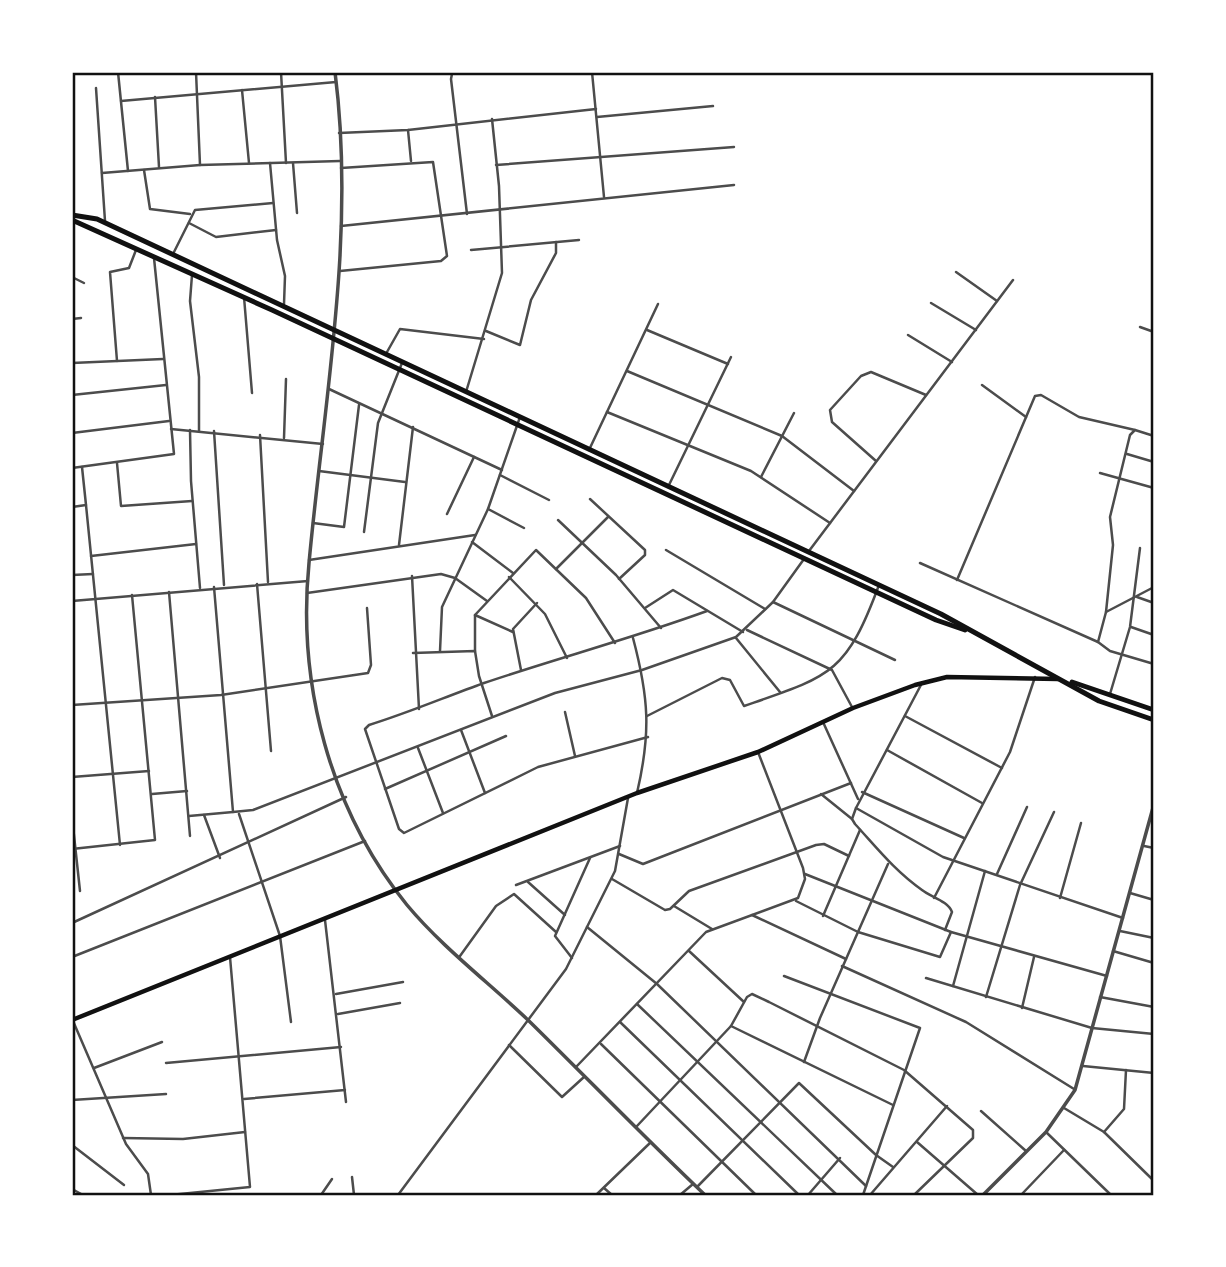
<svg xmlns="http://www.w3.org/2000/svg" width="1226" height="1267" viewBox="0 0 1226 1267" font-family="Manrope,sans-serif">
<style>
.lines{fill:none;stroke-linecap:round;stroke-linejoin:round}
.minor{stroke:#4c4c4c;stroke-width:2.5}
.tertiary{stroke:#4c4c4c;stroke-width:3.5}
.primary{stroke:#111;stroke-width:4.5}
.trunk{stroke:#111;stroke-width:5}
.neatline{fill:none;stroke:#111;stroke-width:2.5}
</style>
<rect width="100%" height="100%" fill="#fff"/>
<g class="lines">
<g class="minor">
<path d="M118,72L128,171"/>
<path d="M196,72L200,165"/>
<path d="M281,72L286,163"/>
<path d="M462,72L452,74L451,79L467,214"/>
<path d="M592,72L604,197"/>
<path d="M96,88L105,221"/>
<path d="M242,90L249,163"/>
<path d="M155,97L159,167"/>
<path d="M121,101L336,82"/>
<path d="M597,117L713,106"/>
<path d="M408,130L411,161"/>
<path d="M339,133L408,130L596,109"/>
<path d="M270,163L277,240L285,276L284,304"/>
<path d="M293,163L297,213"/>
<path d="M496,165L734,147"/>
<path d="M144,170L150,209L190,214"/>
<path d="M102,173L200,165L340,161"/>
<path d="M189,223L216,237L276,230"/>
<path d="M341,226L734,185"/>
<path d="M471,250L579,240"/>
<path d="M174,252L195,210L273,203"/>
<path d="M340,271L441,261L447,256L433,162L341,168"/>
<path d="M956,272L997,301"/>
<path d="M192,275L190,301L199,377V431"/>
<path d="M72,277L84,283"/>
<path d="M244,297L252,393"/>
<path d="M931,303L976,330"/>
<path d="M72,319L81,318"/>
<path d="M1140,327L1154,332"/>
<path d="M647,330L728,364"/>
<path d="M486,331L520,345L531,300L556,253V242"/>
<path d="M908,335L952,362"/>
<path d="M387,352L400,329L484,339"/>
<path d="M117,361L110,272L129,268L136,250"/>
<path d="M72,363L163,359"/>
<path d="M627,371L782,436L854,491"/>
<path d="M982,385L1026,417"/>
<path d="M329,389L502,470"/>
<path d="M466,392L502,273L499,186L492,119"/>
<path d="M72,395L166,385"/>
<path d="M607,412L751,471L830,523"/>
<path d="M171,429L323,444"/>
<path d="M190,430L191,481L200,588"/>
<path d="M214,431L224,585"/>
<path d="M72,433L169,421"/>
<path d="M260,435L268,582"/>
<path d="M284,438L286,379"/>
<path d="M589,450L658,304"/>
<path d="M1127,454L1154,462"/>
<path d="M876,461L832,422L830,410L861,376L871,372L926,395"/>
<path d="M117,463L121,506L192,501"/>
<path d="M72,468L174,454L154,258"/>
<path d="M319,471L405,482"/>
<path d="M1100,473L1154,488"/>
<path d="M500,475L549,500"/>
<path d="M761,477L794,413"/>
<path d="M668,487L731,357"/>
<path d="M590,499L645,550V555L619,579"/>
<path d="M86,505L120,845"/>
<path d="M72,507L86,505L82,467"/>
<path d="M488,509L524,528"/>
<path d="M447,514L474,457"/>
<path d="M558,520L616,575L661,628"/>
<path d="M313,523L344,527L359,405"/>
<path d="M364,532L378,423L402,363"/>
<path d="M472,542L513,573"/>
<path d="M399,545L413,427"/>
<path d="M666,550L765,609"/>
<path d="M809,551L1013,280"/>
<path d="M91,556L196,544"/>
<path d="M309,560L475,535"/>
<path d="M920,563L1098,642"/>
<path d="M556,569L608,517"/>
<path d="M72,575L93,574"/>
<path d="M412,576L419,709"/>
<path d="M509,577L545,614L567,658"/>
<path d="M957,580L1035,396L1041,395L1079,417L1135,430"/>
<path d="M257,584L271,751"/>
<path d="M1154,587L1106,612L1098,642L1110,651L1154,664"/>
<path d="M169,592L190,836"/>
<path d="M307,593L441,574L455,578L487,601"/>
<path d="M1137,597L1154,603"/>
<path d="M72,601L308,581"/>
<path d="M773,602L895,660"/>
<path d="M645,608L673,590L743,632"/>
<path d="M1106,612L1113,545L1110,517L1130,435L1135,430L1154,436"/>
<path d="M475,615L513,632"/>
<path d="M1131,627L1154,635"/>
<path d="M747,630L832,670L852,707"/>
<path d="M633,638C649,698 651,733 637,793"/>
<path d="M736,638L780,692"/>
<path d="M440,651L442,607L488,509L520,417"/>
<path d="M475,651V615L536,550L586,598L615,643"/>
<path d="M413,653L475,651L479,676L492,716"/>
<path d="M521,670L513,629L537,603"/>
<path d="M922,683L856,808L943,857L1123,918"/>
<path d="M1110,694L1130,627L1140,548"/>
<path d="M72,705L221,695L368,673L371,665L367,608"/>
<path d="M565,712L575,756"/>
<path d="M647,716L722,678L730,680L744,706C831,676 846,674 879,585"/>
<path d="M905,716L1002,768"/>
<path d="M823,722L858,799"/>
<path d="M461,730L485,793"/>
<path d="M648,737L538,767L404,833L399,829L365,729L369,725C408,713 445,697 484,683C558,658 633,638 707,611"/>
<path d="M418,748L443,813"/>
<path d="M887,750L982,803"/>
<path d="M72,777L149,771"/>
<path d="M385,789L506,736"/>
<path d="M862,792L964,838"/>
<path d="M152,794L187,791"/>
<path d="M821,794L852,819"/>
<path d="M856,808L852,819L855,824C877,848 895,871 922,890C931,897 948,901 952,912L945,930"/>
<path d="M233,812L253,810L555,693L642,670L736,637L773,602L804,559"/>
<path d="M239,814L280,936L291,1022"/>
<path d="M204,815L220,858"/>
<path d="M189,816L233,812L214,587"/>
<path d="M72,817L80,891"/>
<path d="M1144,846L1154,848"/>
<path d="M72,849L155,840L132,595"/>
<path d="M619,854L643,864L851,783"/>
<path d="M805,874L951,932L1107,976"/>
<path d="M997,874L1027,807"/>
<path d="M612,879L665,910L670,909L689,891L816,845L824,844L849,856"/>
<path d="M528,882L565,915"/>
<path d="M516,885L620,846"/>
<path d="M1130,893L1154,900"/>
<path d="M934,898L1010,752L1035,677"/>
<path d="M1060,898L1081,823"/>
<path d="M796,901L858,932L940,957L951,932"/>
<path d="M674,906L712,929"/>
<path d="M752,915L846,959"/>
<path d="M823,916L860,830"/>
<path d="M325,920L346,1102"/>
<path d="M72,923L346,797"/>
<path d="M587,927L657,984L866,1186"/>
<path d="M1120,931L1154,938"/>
<path d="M689,951L744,1002"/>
<path d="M1113,951L1154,963"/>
<path d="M460,956L496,906L514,894L556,932"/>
<path d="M72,957L365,841"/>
<path d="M572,958L555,936L590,858"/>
<path d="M842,966L966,1022L1074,1089"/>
<path d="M784,976L920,1028L863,1195"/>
<path d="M926,978L1092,1028L1154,1034"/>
<path d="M953,986L985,871"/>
<path d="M336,994L403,982"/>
<path d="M986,997L1020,885L1054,812"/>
<path d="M1100,997L1154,1007"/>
<path d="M637,1004L837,1195"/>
<path d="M1022,1008L1034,957"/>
<path d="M338,1014L400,1003"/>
<path d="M73,1021L126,1144L148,1174L151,1195"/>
<path d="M620,1022L799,1195"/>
<path d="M601,1044L756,1195"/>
<path d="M509,1045L562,1097L584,1077"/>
<path d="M804,1062L820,1018L888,864"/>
<path d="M166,1063L341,1047"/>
<path d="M1083,1066L1154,1073"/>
<path d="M576,1067L706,932L798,898L805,879L803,868L758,752"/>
<path d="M94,1068L162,1042"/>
<path d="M244,1099L345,1090"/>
<path d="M72,1100L166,1094"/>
<path d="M893,1105L731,1026L747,997L752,994L769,1002L904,1070L973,1130V1138L914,1195"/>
<path d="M1064,1108L1104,1132L1154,1181"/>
<path d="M981,1111L1026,1151"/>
<path d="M637,1126L731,1026"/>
<path d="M1046,1132L1111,1195"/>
<path d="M1104,1132L1124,1109L1126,1070"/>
<path d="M123,1138L183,1139L245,1132"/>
<path d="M917,1142L978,1195"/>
<path d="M72,1145L124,1185"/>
<path d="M352,1177L354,1195"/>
<path d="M697,1187L799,1083L876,1155L893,1167"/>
<path d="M604,1188L612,1195"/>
<path d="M72,1189L83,1195"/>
<path d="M170,1195L250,1187L230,957"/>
<path d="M321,1195L332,1179"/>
<path d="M398,1195L566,969L615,871L628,798"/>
<path d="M596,1195L651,1142"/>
<path d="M680,1195L693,1184"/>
<path d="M808,1195L840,1158"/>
<path d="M870,1195L947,1106"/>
<path d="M1021,1195L1064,1150"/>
</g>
<g class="tertiary">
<path d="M335,72C356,236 324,400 309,563C297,684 330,810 407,905C442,947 488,982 528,1020C587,1078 645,1138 705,1195"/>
<path d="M983,1195L1046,1132L1075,1090L1154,804"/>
</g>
<path class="primary" d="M72,1020L637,793L758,752L853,708L915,685L947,677L1058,679"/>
<g class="trunk">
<path d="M72,215L97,219L941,614L1099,701L1154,720"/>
<path d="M72,220L272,310L936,620L965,630"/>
<path d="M1072,682L1154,710"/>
</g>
</g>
<rect width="1226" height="1267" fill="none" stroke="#ffffff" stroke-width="147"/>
<rect x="74" y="74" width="1078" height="1120" class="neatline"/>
</svg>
